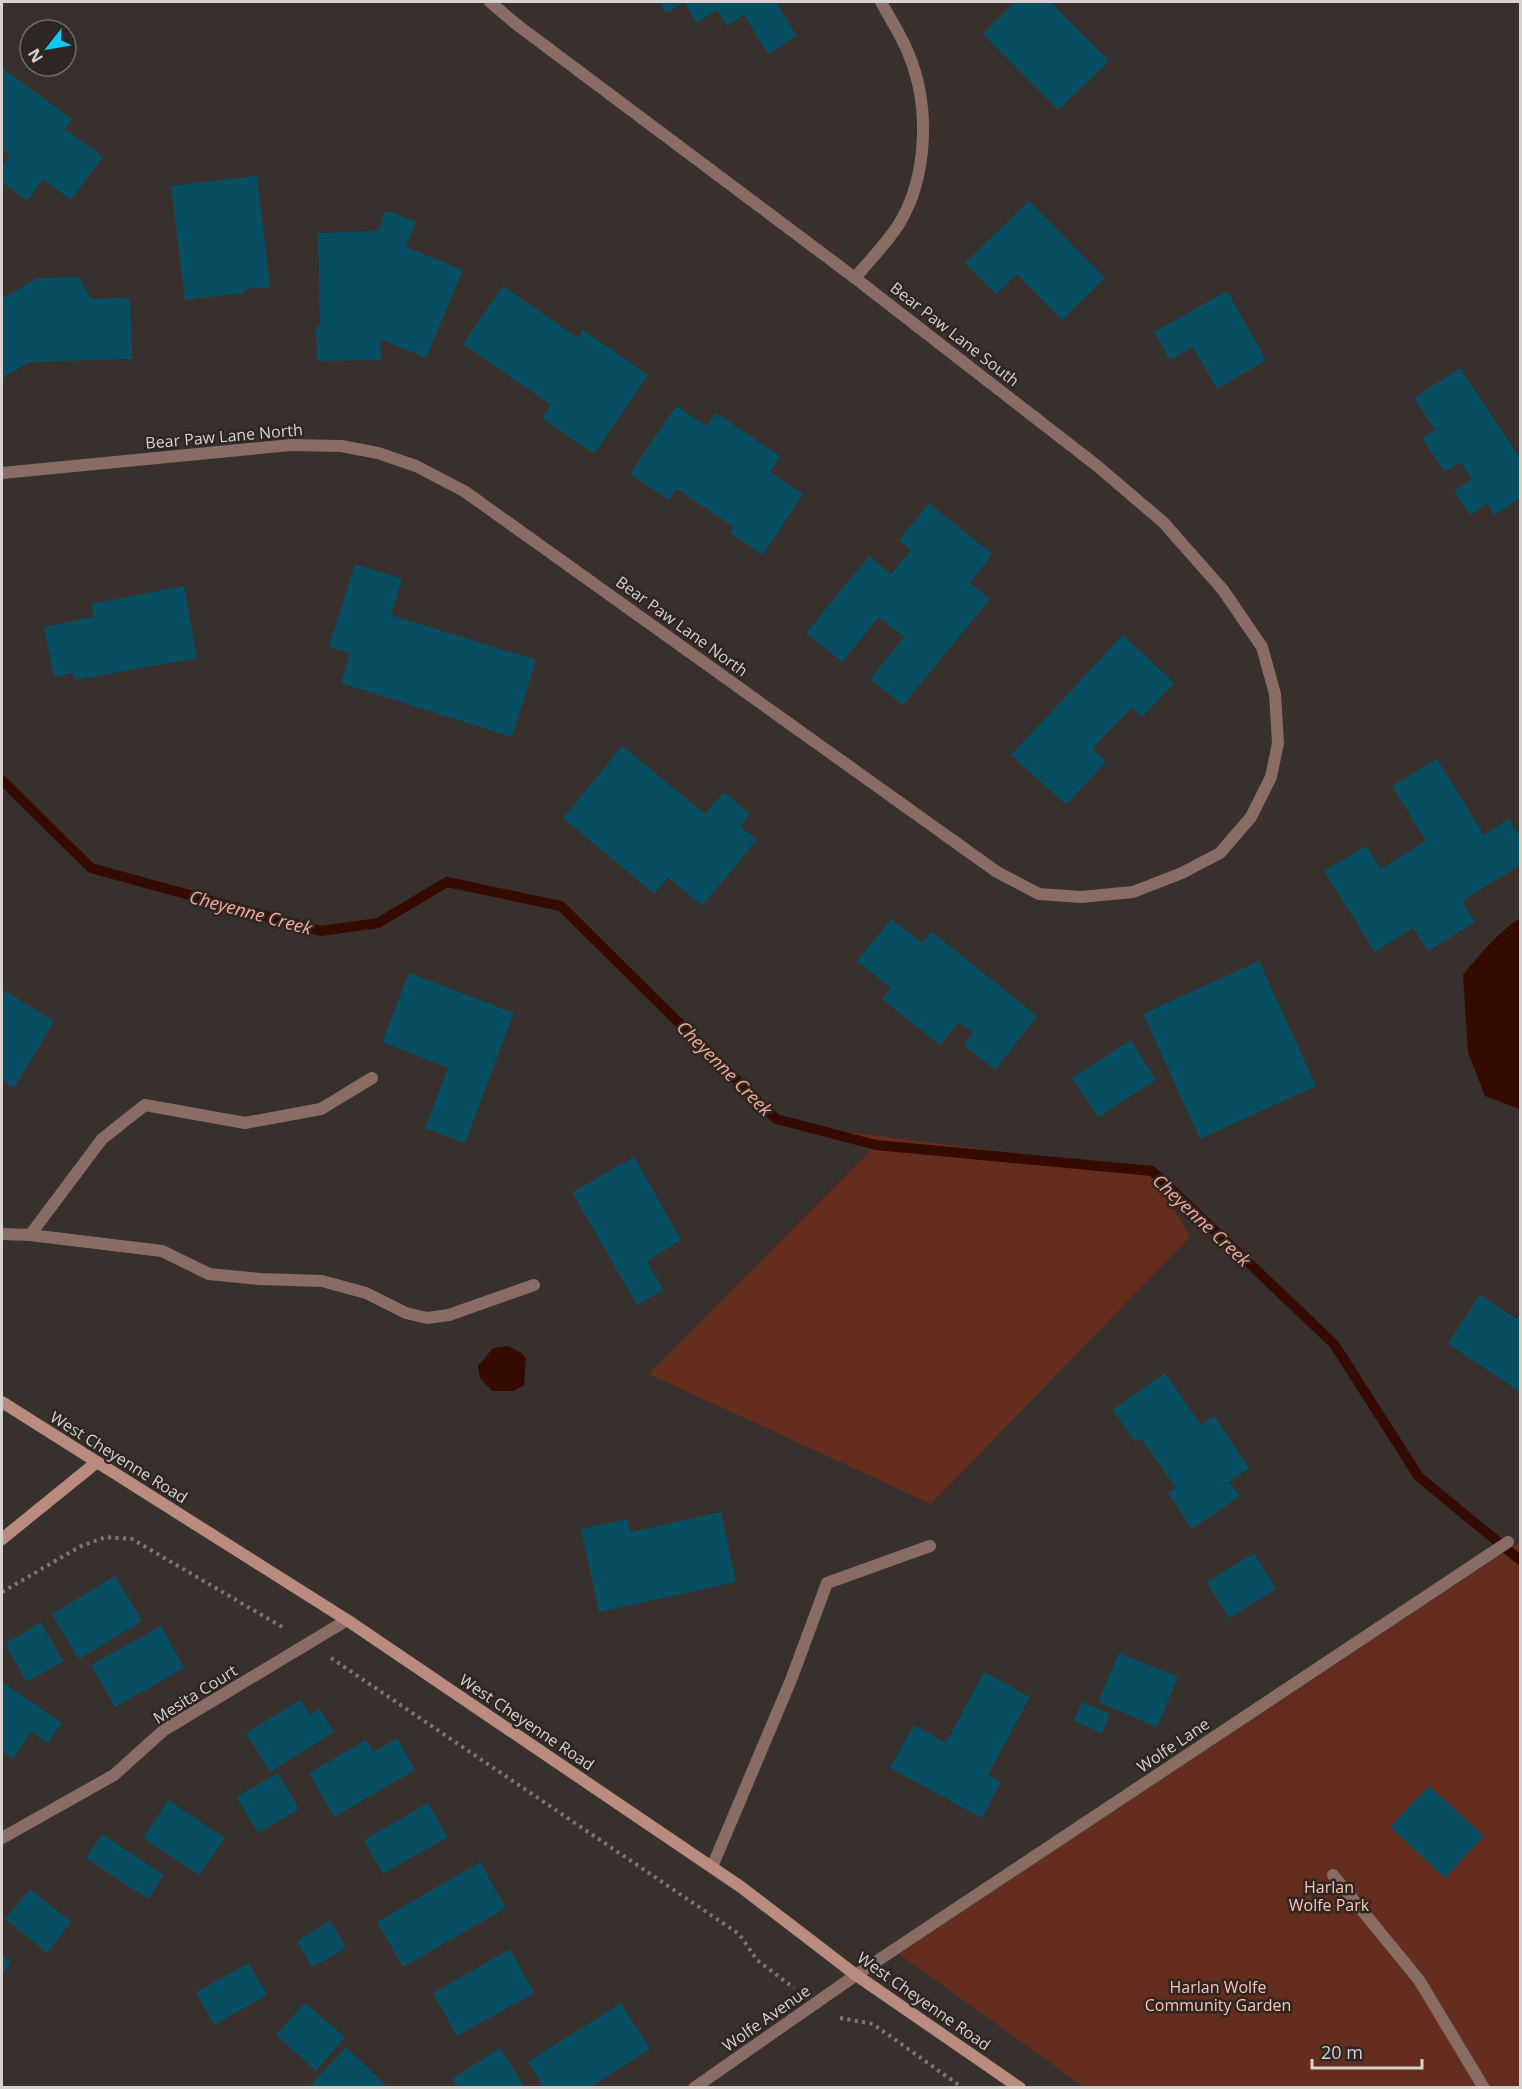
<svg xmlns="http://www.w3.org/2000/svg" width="1522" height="2089" viewBox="0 0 1522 2089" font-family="'Open Sans',sans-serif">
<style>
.green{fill:#652d1d}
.water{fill:#350a01}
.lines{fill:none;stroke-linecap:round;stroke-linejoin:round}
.stream{stroke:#350a01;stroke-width:10}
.building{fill:#084e62}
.path{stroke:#7f7775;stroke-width:4;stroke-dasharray:3 4.5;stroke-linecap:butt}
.service{stroke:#896c64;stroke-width:12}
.minor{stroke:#896c64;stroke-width:12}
.secondary{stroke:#ba8c7f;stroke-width:12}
.labels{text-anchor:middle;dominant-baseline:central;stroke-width:5;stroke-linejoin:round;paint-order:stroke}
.street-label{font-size:16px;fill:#d8d2d1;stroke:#2e2623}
.park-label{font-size:16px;fill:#fec4b3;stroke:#2e2623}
.water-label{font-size:18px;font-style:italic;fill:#f7ab96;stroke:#2e2623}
</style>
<rect width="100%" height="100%" fill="#38302d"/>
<g class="green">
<path d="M777,1123L1152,1171L1190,1237L931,1504L649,1374L876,1145Z"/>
<path d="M1520,1542V2087H1084L899,1954Z"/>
</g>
<g class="water">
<path d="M1520,918V1109L1485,1096L1468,1052L1463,975C1481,953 1497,933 1520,918Z"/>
<path d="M508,1346L520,1352L526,1358L524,1385L513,1391H492L480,1378L478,1366L493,1348Z"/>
</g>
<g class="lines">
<path class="stream" d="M2,780L91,868L321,931L378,923L447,882L561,906L776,1119L876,1145L1152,1171L1334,1344L1419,1477L1520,1560"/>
</g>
<g class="building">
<path d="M659,2H776L797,36L768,54L744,15L727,26L717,10L696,23L684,2L666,13Z"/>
<path d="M1015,2H1050L1109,61L1058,110L983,34Z"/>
<path d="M2,68L72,119L65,129L103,157L71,200L43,179L27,201L2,182V167L10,155L2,149Z"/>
<path d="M257,176L270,287L245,289V293L185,300L171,186Z"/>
<path d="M1029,201L1105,278L1062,320L1017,274L996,294L965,263Z"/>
<path d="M385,212H392L416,222L406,247L463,270L426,358L380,339L381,360L317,361L316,326H320L318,233L378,231Z"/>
<path d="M79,277L91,299L130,298L132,359L30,362L2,378V299L37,278Z"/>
<path d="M503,286L578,338L583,330L648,375L594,454L542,418L551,405L463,344Z"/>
<path d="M1227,291L1266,360L1217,389L1193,347L1170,360L1154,332Z"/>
<path d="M1460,368L1520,458V498L1495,515L1487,503L1470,515L1454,491L1472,479L1460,462L1445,472L1422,438L1435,430L1414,398Z"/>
<path d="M676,406L707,426L716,413L780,456L770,472L803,494L763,555L730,533L734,527L677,489L669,500L630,474Z"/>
<path d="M929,503L992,554L970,583L990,599L903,705L870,679L904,637L879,617L842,662L806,633L869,556L891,574L911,550L899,540Z"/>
<path d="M355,564L402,579L391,615L536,660L512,737L341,683L350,653L329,647Z"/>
<path d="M184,586L197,658L75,680L73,673L54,677L44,627L94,617L91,604Z"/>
<path d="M1123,635L1174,683L1142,717L1132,707L1092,749L1106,762L1066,805L1011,755Z"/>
<path d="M622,746L705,814L724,792L750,814L740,826L757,840L702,906L668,877L654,894L563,818Z"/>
<path d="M1437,759L1484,835L1509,819L1520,838V865L1462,901L1475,922L1428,951L1413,928L1375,952L1324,871L1366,846L1381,869L1426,841L1392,786Z"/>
<path d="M891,919L922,943L932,932L1037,1016L995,1070L964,1045L973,1033L959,1022L940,1045L882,999L891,988L857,961Z"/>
<path d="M1259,961L1316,1086L1200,1139L1143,1014Z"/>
<path d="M409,973L514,1013L465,1143L425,1128L448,1068L382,1042Z"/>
<path d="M2,989L54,1021L14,1088L2,1080Z"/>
<path d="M1131,1040L1156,1080L1098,1117L1072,1078Z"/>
<path d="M634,1157L681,1240L647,1261L663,1290L637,1305L572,1192Z"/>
<path d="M1480,1295L1517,1319L1520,1314V1392L1448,1344Z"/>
<path d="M1165,1373L1201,1425L1214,1416L1249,1468L1229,1482L1240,1496L1192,1529L1168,1493L1176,1488L1141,1438L1135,1442L1113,1410Z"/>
<path d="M721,1512L736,1582L599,1612L581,1529L627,1519L631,1532Z"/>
<path d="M1254,1553L1276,1589L1229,1618L1207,1582Z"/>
<path d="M115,1576L142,1621L79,1659L52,1614Z"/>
<path d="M41,1622L63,1661L27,1682L5,1644Z"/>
<path d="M161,1626L184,1668L115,1707L91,1665Z"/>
<path d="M1119,1653L1178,1677L1157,1727L1098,1702Z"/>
<path d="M984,1672L1030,1697L988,1775L1001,1782L982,1818L890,1768L914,1725L946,1743Z"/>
<path d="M2,1682L62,1723L48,1743L31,1732L13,1759L2,1752Z"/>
<path d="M300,1700L310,1715L320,1709L334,1732L270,1772L246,1733Z"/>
<path d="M1082,1702L1110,1714L1102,1733L1074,1721Z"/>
<path d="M397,1738L415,1770L334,1817L309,1773L366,1740L373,1752Z"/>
<path d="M278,1773L299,1809L258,1833L236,1797Z"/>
<path d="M1429,1786L1484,1836L1445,1878L1390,1827Z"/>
<path d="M168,1800L225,1838L199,1875L143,1838Z"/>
<path d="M428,1803L448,1837L383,1874L364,1840Z"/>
<path d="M102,1834L164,1875L148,1899L86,1858Z"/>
<path d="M480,1862L506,1908L403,1967L377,1922Z"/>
<path d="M30,1889L71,1922L47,1953L5,1919Z"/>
<path d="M330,1921L346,1948L312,1967L297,1941Z"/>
<path d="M510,1949L534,1993L457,2036L433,1993Z"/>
<path d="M2,1955L11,1962L2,1975Z"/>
<path d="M249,1963L267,1995L214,2025L196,1992Z"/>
<path d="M305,2003L345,2037L316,2071L276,2035Z"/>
<path d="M621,2003L650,2049L589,2088H544L528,2062Z"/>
<path d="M346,2047L389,2088H308Z"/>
<path d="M500,2048L525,2088H458L452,2079Z"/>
</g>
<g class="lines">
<g class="path">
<path d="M2,1592L81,1546L106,1537L132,1539L284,1628"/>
<path d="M331,1658L739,1934L757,1960L794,1988"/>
<path d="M840,2018L873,2024L963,2088"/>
</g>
<g class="service">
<path d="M2,1234L30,1235L162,1251L209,1274L260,1279L322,1281L366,1293L406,1313L427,1318L449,1315L534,1285"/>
<path d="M30,1235L102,1139L145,1105L245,1123L321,1109L372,1078"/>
<path d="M712,1867L791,1680L827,1583L930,1546"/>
<path d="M1333,1875L1419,1980L1484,2088"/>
<path d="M856,1975L1508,1542"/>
</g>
<g class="minor">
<path d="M855,278C869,261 887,243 899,224C928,176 930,106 909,55C902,36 890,19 881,2"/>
<path d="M2,473L291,445L341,446L378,453L416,466L464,491L997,872L1039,894L1081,897L1133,892L1182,873L1220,853L1251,817L1271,777L1278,743L1275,694L1262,647L1223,590L1163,522L1096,465L855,278L516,24L490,2"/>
<path d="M2,1838L114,1775L164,1730L347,1620"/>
<path d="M694,2088L856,1975"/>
</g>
<g class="secondary">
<path d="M2,1402L347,1620L741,1887L856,1975L1020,2088"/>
<path d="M2,1539L97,1462"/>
</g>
</g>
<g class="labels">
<g class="street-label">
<text transform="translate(955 334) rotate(38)">Bear Paw Lane South</text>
<text transform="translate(224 436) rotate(-5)">Bear Paw Lane North</text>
<text transform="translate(682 626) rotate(36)">Bear Paw Lane North</text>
<text transform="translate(119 1457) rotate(32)">West Cheyenne Road</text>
<text transform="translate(195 1694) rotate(-32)">Mesita Court</text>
<text transform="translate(527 1722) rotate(34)">West Cheyenne Road</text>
<text transform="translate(1173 1745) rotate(-34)">Wolfe Lane</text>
<text transform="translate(924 2001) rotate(35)">West Cheyenne Road</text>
<text transform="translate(766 2018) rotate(-35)">Wolfe Avenue</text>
</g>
<g class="park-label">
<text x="1329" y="1887">Harlan<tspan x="1329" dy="18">Wolfe Park</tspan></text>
<text x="1218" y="1987">Harlan Wolfe<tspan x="1218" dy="18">Community Garden</tspan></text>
</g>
<g class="water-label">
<text transform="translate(251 912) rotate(15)">Cheyenne Creek</text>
<text transform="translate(725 1068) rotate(45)">Cheyenne Creek</text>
<text transform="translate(1202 1220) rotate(43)">Cheyenne Creek</text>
</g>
</g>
<rect width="1522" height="2089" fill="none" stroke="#d8d2d1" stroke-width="6"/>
<g transform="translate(48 48) rotate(239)"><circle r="28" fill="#2e2623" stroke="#726b69" stroke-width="1.5"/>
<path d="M0-4.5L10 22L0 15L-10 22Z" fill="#0bcafa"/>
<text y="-9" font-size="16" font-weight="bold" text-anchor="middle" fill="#d8d2d1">N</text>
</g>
<path d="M1312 2059v9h110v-9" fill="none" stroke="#d8d2d1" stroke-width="3"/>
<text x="1321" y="2059" font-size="18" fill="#d8d2d1" stroke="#2e2623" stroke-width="4.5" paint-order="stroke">20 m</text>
</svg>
